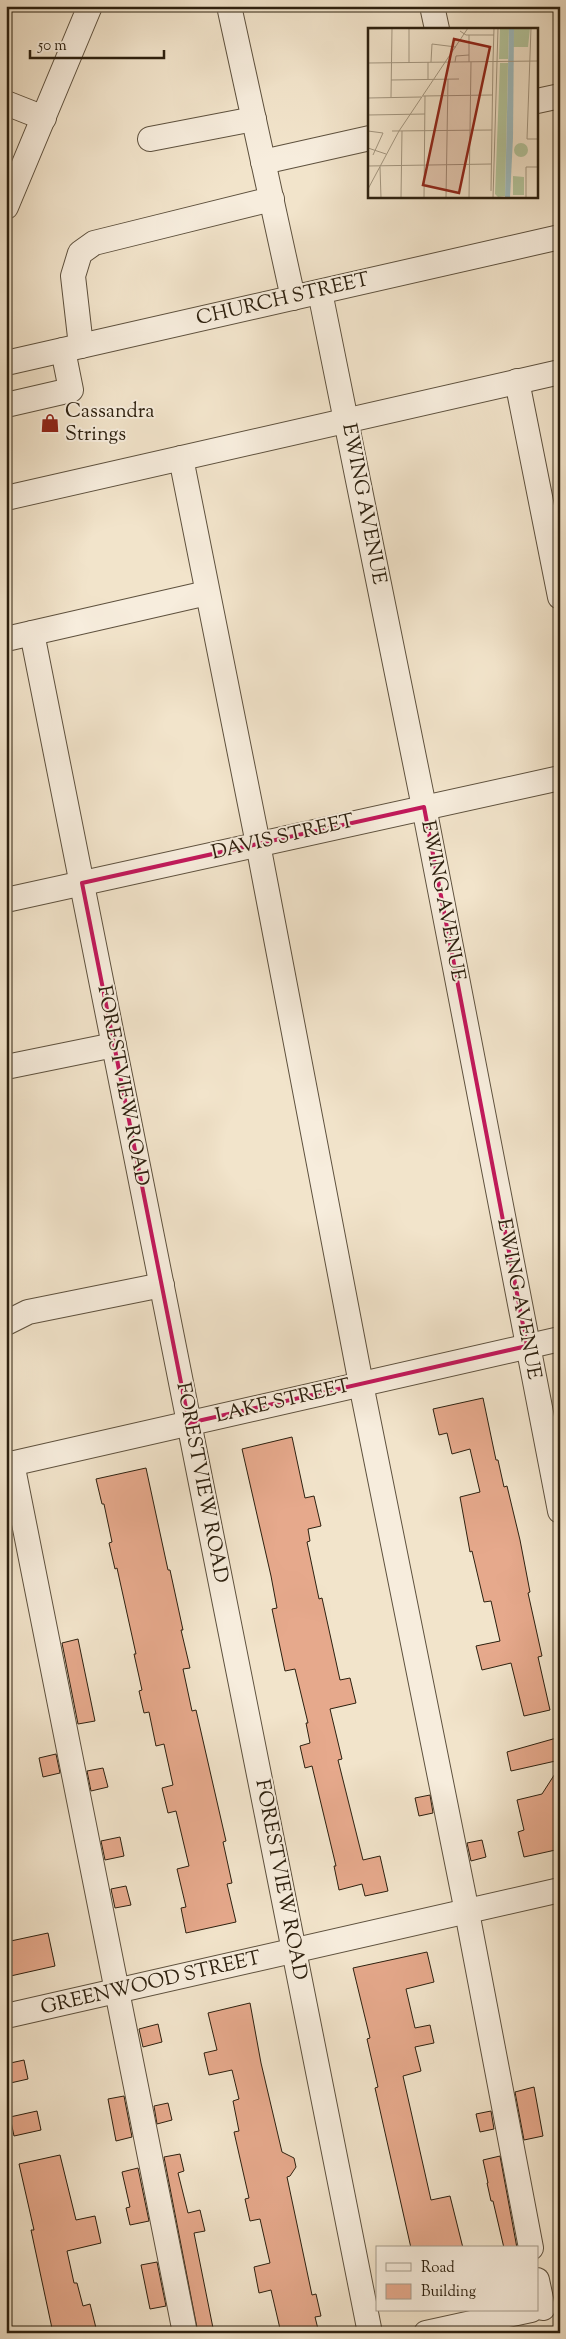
<svg xmlns="http://www.w3.org/2000/svg" width="566" height="2339" viewBox="0 0 566 2339" font-family="'Sorts Mill Goudy',serif">
<style>
.building{fill:#e6a98c;stroke:#2d200f}
.lines{fill:none;stroke-linecap:round;stroke-linejoin:round}
.minor-casing{stroke:#5e513e;stroke-width:26}
.minor{stroke:#f7eddd;stroke-width:24}
.marked{fill:none;stroke:#c2185b;stroke-width:4;stroke-linejoin:round}
.labels{text-anchor:middle;dominant-baseline:central;stroke-width:4;stroke-linejoin:round;paint-order:stroke}
.street-label{font-size:20px;fill:#2d200f;stroke:#f7eddd}
.poi-label{font-size:20px;fill:#2d200f;stroke:#f7eddd;text-anchor:start}
.inset-road{fill:none;stroke:#a39680;stroke-width:1}
.view{fill:#8f2418;fill-opacity:0.15;stroke:#8f2418;stroke-width:2.5}
.inset-edge{fill:none;stroke:#2d200f;stroke-width:2.5}
</style>
<rect width="100%" height="100%" fill="#f2e4cb"/>
<filter id="stains"><feTurbulence type="fractalNoise" baseFrequency=".004" numOctaves="4"/><feColorMatrix values="0 0 0 0 .2 0 0 0 0 .09 0 0 0 0 .02 0 0 0 .5 -.17"/></filter>
<radialGradient id="worn" r=".72"><stop offset=".6" stop-color="#630" stop-opacity="0"/><stop offset="1" stop-color="#630" stop-opacity=".3"/></radialGradient>
<g class="building">
<path d="M483,1398L496,1460H498L504,1487L507,1486L520,1540L530,1592L528,1593L542,1656L538,1657L550,1710L524,1716L511,1663L482,1670L476,1646L500,1641L491,1601L484,1602L472,1551L470,1552L460,1497L480,1492L470,1449L452,1454L447,1433L439,1435L433,1409Z"/>
<path d="M292,1437L305,1498L314,1496L321,1526L308,1529L310,1541L307,1542L319,1599L322,1598L340,1680L350,1678L356,1703L330,1709L342,1759L338,1760L363,1860L380,1856L388,1891L365,1896L362,1884L339,1890L334,1866H336L312,1766L305,1768L300,1746L310,1743L306,1723H308L295,1669L285,1671L272,1609L277,1608L271,1576L242,1449Z"/>
<path d="M146,1468L168,1570H170L183,1630H181L190,1668L183,1669L192,1711L196,1710L226,1841L223,1842L232,1883L227,1884L236,1922L186,1933L181,1908L186,1907L177,1869L189,1866L176,1811L168,1813L162,1788L173,1785L164,1744L156,1746L149,1712L144,1713L139,1691L142,1690L134,1654H136L117,1568L115,1569L109,1543L112,1542L104,1504H102L96,1479Z"/>
<path d="M78,1639L95,1721L78,1724L62,1643Z"/>
<path d="M560,1737V1760L511,1771L507,1752Z"/>
<path d="M56,1754L60,1773L43,1777L39,1758Z"/>
<path d="M560,1766V1849L524,1857L518,1832L524,1830L517,1800L542,1794Z"/>
<path d="M103,1768L108,1787L91,1791L87,1771Z"/>
<path d="M430,1795L433,1813L419,1816L415,1798Z"/>
<path d="M120,1837L124,1856L105,1860L101,1841Z"/>
<path d="M482,1840L486,1857L471,1861L467,1843Z"/>
<path d="M126,1886L131,1905L115,1908L111,1889Z"/>
<path d="M48,1933L55,1966L6,1977V1942Z"/>
<path d="M427,1952L434,1982L406,1989L415,2028L430,2025L434,2043L415,2047L421,2071L403,2076L431,2200L450,2196L463,2248H411L375,2088L378,2087L367,2039L370,2038L353,1968Z"/>
<path d="M250,2003L261,2063L282,2152L294,2158L296,2167L290,2176L287,2177L312,2295L316,2294L321,2316L315,2317L319,2333H281L271,2290L259,2293L254,2267L270,2263L260,2219L250,2221L245,2199L249,2198L234,2132L239,2131L233,2101L239,2099L232,2070L209,2075L204,2053L217,2050L208,2013Z"/>
<path d="M158,2024L162,2042L143,2047L139,2029Z"/>
<path d="M24,2060L28,2079L6,2084V2064Z"/>
<path d="M534,2087L543,2136L524,2140L515,2092Z"/>
<path d="M124,2096L132,2137L116,2141L108,2099Z"/>
<path d="M168,2103L172,2120L157,2124L154,2106Z"/>
<path d="M37,2111L41,2130L14,2136L10,2117Z"/>
<path d="M491,2111L494,2129L480,2132L476,2114Z"/>
<path d="M180,2154L184,2171L178,2173L188,2213L200,2210L205,2231L194,2233L214,2333H198L164,2157Z"/>
<path d="M60,2155L76,2220L95,2216L101,2243L67,2251L74,2283H77L83,2306L90,2304L96,2328L75,2333H53L31,2230H34L19,2164Z"/>
<path d="M500,2156L517,2248H504L493,2201H491L487,2183H488L483,2160Z"/>
<path d="M138,2168L149,2221L130,2225L126,2208L130,2207L122,2172Z"/>
<path d="M157,2262L166,2306L150,2309L141,2265Z"/>
</g>
<g class="lines">
<g class="minor-casing">
<g id="minor">
<path d="M229,6L293,298"/>
<path d="M432,6L437,29"/>
<path d="M537,101L560,96"/>
<path d="M6,103L44,118"/>
<path d="M150,139L254,119"/>
<path d="M263,162L370,138"/>
<path d="M6,207L90,6"/>
<path d="M320,292L424,807L560,1511"/>
<path d="M81,346L73,276L80,253L94,243L272,199"/>
<path d="M6,363L560,237"/>
<path d="M517,381L560,597"/>
<path d="M6,405L71,390L63,350"/>
<path d="M181,458L258,844L361,1384L467,1912L531,2248"/>
<path d="M6,498L560,372"/>
<path d="M32,633L370,2333"/>
<path d="M6,639L207,593"/>
<path d="M6,900L560,778"/>
<path d="M6,1067L114,1045"/>
<path d="M6,1323L28,1312L162,1285"/>
<path d="M12,1463L185,2333"/>
<path d="M6,1465L560,1339"/>
<path d="M6,2016L560,1890"/>
<path d="M537,2280L543,2308"/>
<path d="M426,2333L531,2310"/>
</g>
</g>
<use href="#minor" class="minor"/>
</g>
<path class="marked" d="M424,807L527,1346L189,1423L82,883Z"/>
<defs>
<g id="shop-bare" transform="scale(1.5)"><path d="M-5-2.5h2.3a2.7 3.5 0 0 1 5.4 0H5L5.5 6h-11ZM-1.5-2.5h3a1.5 2.3 0 0 0-3 0Z" fill="#8f2418" stroke="#f7eddd" stroke-width="2.5" paint-order="stroke"/></g>
</defs>
<g fill-rule="evenodd">
<use href="#shop-bare" x="50" y="423"/>
</g>
<g class="labels">
<g class="street-label">
<text transform="translate(283 300) rotate(-13)">CHURCH STREET</text>
<text transform="translate(363 504) rotate(79)">EWING AVENUE</text>
<text transform="translate(283 838) rotate(-13)">DAVIS STREET</text>
<text transform="translate(442 901) rotate(79)">EWING AVENUE</text>
<text transform="translate(122 1086) rotate(79)">FORESTVIEW ROAD</text>
<text transform="translate(518 1299) rotate(79)">EWING AVENUE</text>
<text transform="translate(283 1402) rotate(-13)">LAKE STREET</text>
<text transform="translate(201 1483) rotate(79)">FORESTVIEW ROAD</text>
<text transform="translate(280 1880) rotate(79)">FORESTVIEW ROAD</text>
<text transform="translate(151 1984) rotate(-13)">GREENWOOD STREET</text>
</g>
<g class="poi-label">
<text x="65" y="412">Cassandra<tspan x="65" dy="23">Strings</tspan></text>
</g>
</g>
<g transform="translate(368 28)">
<rect width="170" height="170" fill="#f2e4cb"/>
<path d="M132,0H141L140,31H131ZM146,0H162L160,19H145ZM132,35H140L137,168L130,169L127,166ZM146 122a7 7 0 1 1 14 0a7 7 0 1 1-14 0ZM145,148L156,149V167H145Z" fill="#b4c59c"/>
<path d="M141,0H146L145,110L142,170H137Z" fill="#9ebcc0"/>
<path class="inset-road" d="M163,0L159,111H170M0,1L45,0M92,3L98,7H126M101,7V34M125,33L126,0M63,34L64,16L88,19M87,34L88,28L101,27M0,35L170,33M41,35V0M60,51V34M23,52L91,51M55,68L124,67M23,69L24,0M0,70L53,69M0,87L57,86M0,103L15,105L5,127M24,103L124,102M0,120L18,126M0,138L123,136M12,139L13,170M0,161L31,103L100,0M123,163L125,33M33,170L34,103M56,170L57,68M78,170L80,51M101,170L103,34M125,170L130,0M158,170V139H170"/>
<path class="view" d="M86,11L122,19L91,165L55,157Z"/>
<rect width="170" height="170" class="inset-edge"/>
</g>
<rect width="566" height="2339" fill="none" stroke="#f2e4cb" stroke-width="25"/>
<rect x="8" y="8" width="551" height="2324" fill="none" stroke="#2d200f" stroke-width="2.5"/>
<rect x="12" y="12" width="541" height="2314" fill="none" stroke="#2d200f"/>
<rect x="376" y="2246" width="162" height="65" fill="#f7eddd" stroke="#a69b8b"/>
<rect x="386" y="2263" width="25" height="8" fill="#f7eddd" stroke="#a69b8b"/>
<text x="421" y="2272" font-size="15" fill="#2d200f">Road</text>
<rect x="386" y="2284" width="25" height="15" fill="#e6a98c" stroke="#a69b8b"/>
<text x="421" y="2296" font-size="15" fill="#2d200f">Building</text>
<path d="M30 50v8h134v-8" fill="none" stroke="#2d200f" stroke-width="2.5"/>
<text x="38" y="50" font-size="15" fill="#2d200f" stroke="#f7eddd" stroke-width="4" paint-order="stroke">50 m</text>
<rect width="100%" height="100%" filter="url(#stains)"/>
<rect width="100%" height="100%" fill="url(#worn)"/>
</svg>
